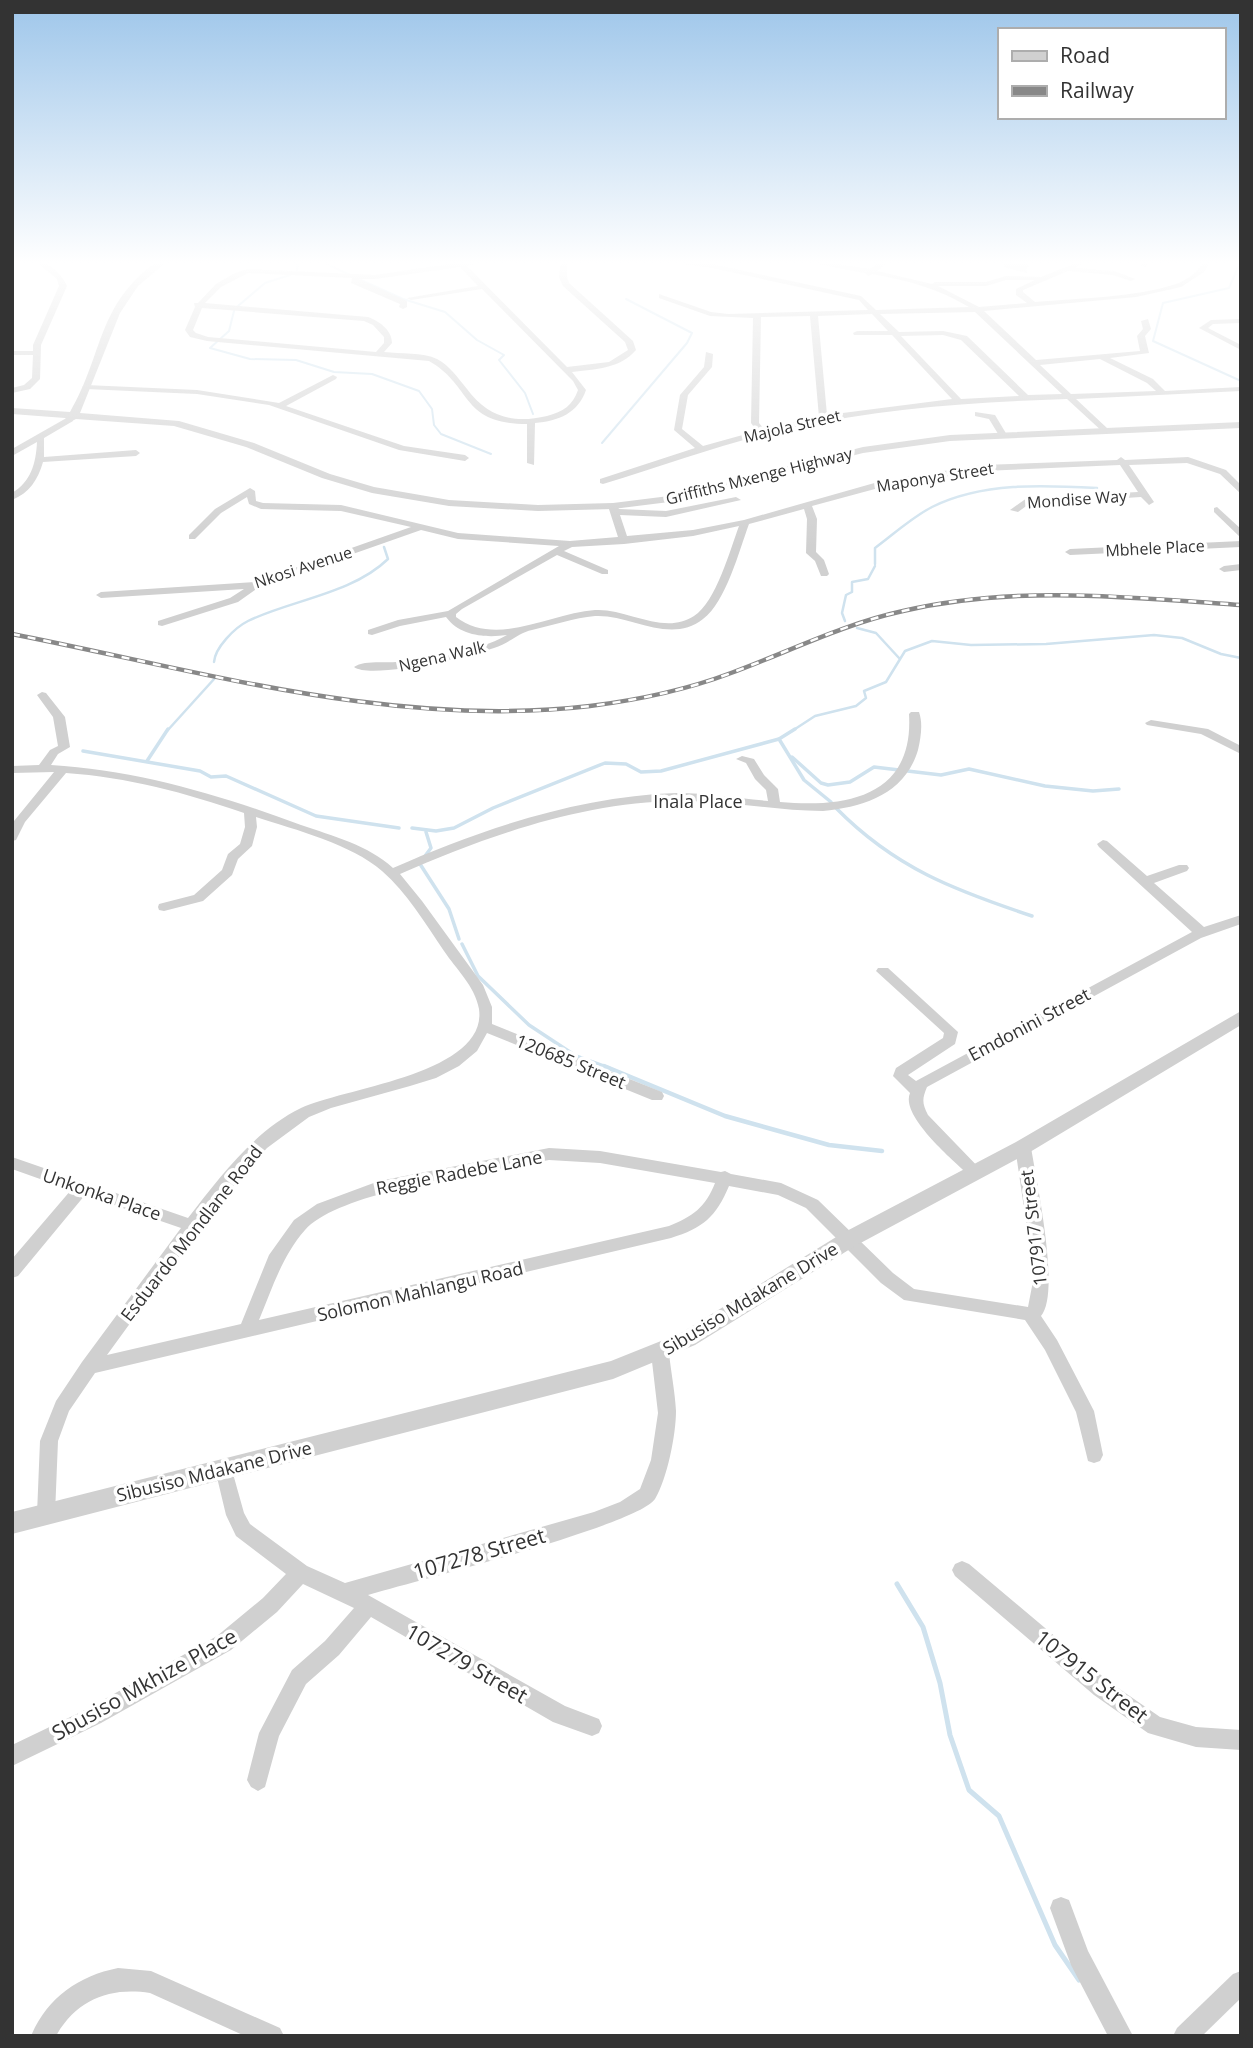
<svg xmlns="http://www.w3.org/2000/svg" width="1253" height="2048" viewBox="0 0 1253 2048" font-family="'Open Sans',sans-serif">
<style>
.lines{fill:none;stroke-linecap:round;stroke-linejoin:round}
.stream-far4{stroke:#cfe2ee;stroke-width:2}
.stream-far3{stroke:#cfe2ee;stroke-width:2.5}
.stream-far2{stroke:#cfe2ee;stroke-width:3.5}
.stream-far1{stroke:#cfe2ee;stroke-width:4.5}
.stream{stroke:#cfe2ee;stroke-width:5}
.minor{fill:#d0d0d0;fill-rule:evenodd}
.tertiary{fill:#d0d0d0;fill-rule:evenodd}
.rail-casing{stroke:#888;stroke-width:4.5}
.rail{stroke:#fff;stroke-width:2.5;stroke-dasharray:8;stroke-linecap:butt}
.labels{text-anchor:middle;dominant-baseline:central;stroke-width:7;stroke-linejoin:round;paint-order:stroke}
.far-street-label{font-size:16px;fill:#333;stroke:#fff}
.street-label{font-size:18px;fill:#333;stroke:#fff}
.near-street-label{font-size:21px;fill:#333;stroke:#fff}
</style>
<rect width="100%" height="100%" fill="#fff"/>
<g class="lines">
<g class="stream-far4">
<path d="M318,260L348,274"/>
<path d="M1241,260L1229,288L1163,303L1153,341L1241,381"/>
<path d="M297,271L298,260"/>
<path d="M361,280L403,299L445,312L477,340L504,355L499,360L525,393L533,414"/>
<path d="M238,306L265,283L290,275"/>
<path d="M234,311L229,331L210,348L250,359L296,360L334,372L372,374L419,391L432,409L434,425L441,434L491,454"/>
<path d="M602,443L687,343L692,333L626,299"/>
</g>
<g class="stream-far3">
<path d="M875,564V548C894,534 911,518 932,507C982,482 1043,485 1097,488"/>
<path d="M845,621L842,613L846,595L852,592V582L868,579L875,566"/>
<path d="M857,628L876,633L899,658"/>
<path d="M214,662C215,648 234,628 248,621C291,600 352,594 388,559L384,547"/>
<path d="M167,731L215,678"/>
<path d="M792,731L815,716L856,706L866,698L864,691L886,682L905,651L932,641L971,645L1046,644L1154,635L1182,638L1221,654L1241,658"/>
</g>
<g class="stream-far2">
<path d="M779,739L804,780L831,802"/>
<path d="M83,751L200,771L211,777L226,776L316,816L399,828"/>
<path d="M792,757L821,783L828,785L850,782L874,767L941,775L969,769L1045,786L1093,791L1119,789"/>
<path d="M147,761L168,729"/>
<path d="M836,808C895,868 954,890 1032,916"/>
<path d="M412,828L436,831L454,828L493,808L605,763L626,764L641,772L661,771L779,739L795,729"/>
<path d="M425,856L431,848L426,832"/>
<path d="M420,864L449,909L459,939"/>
<path d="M462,944L478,976L529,1025L576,1056L609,1068"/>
</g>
<path class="stream-far1" d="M604,1066L725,1116L829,1145L882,1151"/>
<path class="stream" d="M897,1584L923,1627L940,1683L950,1735L969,1790L999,1816L1055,1945L1079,1980"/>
<g class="minor">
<path d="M34,260C47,260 62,274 67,286L41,345L40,379L30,389L12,393V388L24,385L32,378L33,355H12V351H33V345L59,286L57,279Z"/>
<path d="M454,260L463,262L495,260L467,266L567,367L609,362L628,350L625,342L563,286L559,277L561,260H567V277L569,283L633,341L636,350C620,369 595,369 572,372L586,390C578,413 559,421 535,423L534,465L527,463V424C460,424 473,386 429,361L207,341L190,337L185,330L195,307L194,303H198L216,284L235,273L248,269L375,275L456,263ZM460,267L478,286L407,298L411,300L482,289L573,381L578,390C573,405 563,412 547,416C513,424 488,417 467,389C458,378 450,366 437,359C423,352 400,354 384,352L392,343C392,330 379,321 368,317L205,303L221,287L248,273L352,278L351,283L400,304L399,307L403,309L407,307V301L359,279H375ZM202,308L364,321L373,325L384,337V343L376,352L208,337L196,333L193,330Z"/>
<path d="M654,260L712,264L861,296L876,310L969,307C939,289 907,280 872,274L868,276L865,273L796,260H812L870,269L882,260H890L877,271L932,284L935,282H986L1006,276L1041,277L1076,263V260H1082V264L1075,268L1114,271L1135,279L1131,281L1113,275L1068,271L1023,290V292L1035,302C1081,298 1132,298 1176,284C1188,280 1199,271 1205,260H1211L1204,272L1181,287L1136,297L984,311L1036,360L1140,351L1137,336L1143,329L1141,321L1148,319L1151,329L1145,336L1149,353L1110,358L1153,379L1165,391L1241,387V391L1076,399L1107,428L1108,430L1104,433L1067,399C975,402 883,408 792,428C727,442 667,465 603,484L600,483V479L695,448L674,430L680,395L704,367L706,352L713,354L712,367L688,395L682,429L703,446L757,431L751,423L753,318L710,316L659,298V294L711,312L728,314L868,310L859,300L712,268ZM1006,280H1035L1016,289V295L1027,303L979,307L938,286H986ZM975,312L1062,394L1028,395L967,336L943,331L899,332L880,314ZM872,314L888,331H857L853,333L854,335H892L952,399L827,415L818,316ZM810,316L819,417L764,429L759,423L761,317ZM943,335L961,340L1019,396L961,399L901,336ZM1100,359L1147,383L1156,391L1071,394L1040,365Z"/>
<path d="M1142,260H1148L1146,267L1141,266Z"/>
<path d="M1011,261L1029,265L1026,270L1027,273L1004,267V265Z"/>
<path d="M1241,319V323L1213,324L1208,328L1241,345V350L1199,328L1211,320Z"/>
<path d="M333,375L337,377L336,379L286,406L404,446L465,455L469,458L465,461L399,450L269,405L197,394L86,389L82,387L86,385L197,390L279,403Z"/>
<path d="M975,412L995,415L1007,435L1006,437H1000L989,419L975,416Z"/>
<path d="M70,416L73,417V421L44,438V457L136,450L140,453L136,456L43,462C38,480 29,493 12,500V493C31,482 36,463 37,442L12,456V449Z"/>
<path d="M1121,457L1125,460L1188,457L1226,470L1241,485V494L1220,474L1187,463L1129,465L1154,502L1149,505L1141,497L1029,504L1018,512L1010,510L1027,498L1138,492L1120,465L983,471L886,486L812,506L817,519L816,552L824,560L829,574L827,576H821L815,561L806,553L807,519L804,509L749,524C739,551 726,602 703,619C670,645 630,614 595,616C574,618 553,625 532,630C518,633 508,644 494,648C471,656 371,680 354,667C363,660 384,663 396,662C433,658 475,653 507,635C485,638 460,636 446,617L400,626L372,635L368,634V630L398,620L448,611L559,546L458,539L421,530L259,587L238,602L162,626L158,625V621L230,598L244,589L101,598L96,595L101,592L255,582L411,527L341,511L261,509L249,504L247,497L221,513L195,539H189V535L215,509L250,488L255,491L256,501L263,503L341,505L458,533L570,541L618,537L608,506L613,503L616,504L619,509L666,511L736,497L741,500L666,517L620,515L627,536L693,530L744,520L885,480L983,465L1117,460ZM739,526C730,550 716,602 694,616C664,636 627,608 595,610C550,613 497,648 456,617V614L462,609L557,555L602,574H608V570L564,551L572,547L624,544L693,536Z"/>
<path d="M1217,507L1241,529V538L1214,512V508Z"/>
<path d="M1241,541V547L1070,555L1065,552L1070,549Z"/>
<path d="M1241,564V570L1224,572L1219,569L1224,566Z"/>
<path d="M42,692L46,693L65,717L70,747L58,754L51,765C137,770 220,795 301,825C333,836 368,845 393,868C482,829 579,796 677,793C707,793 738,798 768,801L766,790L755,779L746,763L736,759L742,756L754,759L764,775L778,789L780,802C846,808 914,797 909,714L911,712H919C923,723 921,737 918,750C905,794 864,807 823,811C774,811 727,800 679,801C582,802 487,836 400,874L422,901L483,985L492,1007V1024L662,1092L664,1096L662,1100H652L487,1033L477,1051L459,1066L436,1078L410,1086L331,1108L309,1117L267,1148L214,1208L107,1355L241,1324L269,1255L294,1220L317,1204L379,1181L549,1148L600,1151L721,1172L725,1171L731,1174L781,1183L818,1200L893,1273L914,1289L1028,1307L1034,1276L1015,1147L1018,1143H1028L1031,1147C1036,1180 1061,1293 1041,1316L1057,1340L1094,1411L1103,1455L1100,1461L1094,1463L1088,1461L1076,1412L1045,1350L1025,1320L904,1300L881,1283L806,1208L778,1195L729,1186C716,1217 703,1228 671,1238L95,1373L69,1411L58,1441L55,1514L53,1520L46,1523L39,1520L37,1514L40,1441L56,1401L82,1362L181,1228L85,1195L18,1276L12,1278V1259L71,1190L12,1169V1157L188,1218C219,1178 254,1131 301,1108C343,1088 488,1074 479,1009C475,986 456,969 444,951C425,923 407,893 382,871C351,844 296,830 256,817L257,827L252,846L238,859L232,875L203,901L164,911L159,910L158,907L159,904L194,895L222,870L228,854L240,844L245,827L244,813C186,793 127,777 66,773L25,822L16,840L12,841L14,821L54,772L12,773V766L39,765L50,750L58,746L53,717L37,695ZM549,1160L600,1163L715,1183C706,1207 692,1217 669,1226L259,1320C272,1289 282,1256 305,1230C340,1190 494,1171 549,1160Z"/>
<path d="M1151,720L1208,729L1241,746V754L1201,734L1147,725L1145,723Z"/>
<path d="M1103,840L1107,841L1147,876L1179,865H1187L1189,868L1187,871L1154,883L1204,927L1241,915V924L1201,938L927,1087C922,1099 922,1103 928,1115L984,1173L981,1177L976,1179L971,1177C954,1161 900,1116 910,1093L893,1076L896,1068L943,1038L944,1033L876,971L878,968H888L958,1032L955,1044L908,1075L916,1081L1192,932L1099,847L1097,844Z"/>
<path d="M660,1346L666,1348L669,1353C671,1372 675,1392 676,1411C676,1435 667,1479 655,1499C638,1525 412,1582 368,1595L565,1706L599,1719L602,1726L599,1733L592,1736L553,1722L371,1617L339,1655L306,1684L279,1736L265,1787L258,1791L251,1787L247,1780L259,1733L292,1670L325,1641L354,1608L303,1584L277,1612L231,1650L101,1723L12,1766V1745L87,1709L217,1636L263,1598L286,1574L236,1536L226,1515L215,1469L218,1463L224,1461L230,1463L244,1513L250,1524L307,1566L345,1583L594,1512L620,1502L640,1489L651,1460L658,1413L651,1353L654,1348Z"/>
<path d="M962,1561L969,1564L1108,1681L1160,1717L1196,1727L1241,1730V1750L1196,1747L1148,1733L1094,1695L955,1576L952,1570L955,1564Z"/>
<path d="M1061,1897L1069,1900L1088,1951L1133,2036H1108L1071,1965L1050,1908L1053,1900Z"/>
<path d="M118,1968L151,1971L280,2028L284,2036H245L150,1993C110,1987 77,1999 56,2036H31C47,1998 78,1976 118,1968Z"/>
<path d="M1241,1971V1998L1202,2036H1173L1177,2028L1233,1974Z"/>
</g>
<g class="tertiary">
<path d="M159,260H169L138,286L120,313L80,413L179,421L254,443L330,474L374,487L449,500L538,505L613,503L669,496L863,447L950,435L1241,422V428L950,441L863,453L669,502L613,509L538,511L449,506L372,493L322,478L246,447L174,426L76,419L70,422L65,418L12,414V408L70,412C104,354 96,304 159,260Z"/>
<path d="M1241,1011V1025L1030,1152L855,1246L695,1345L613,1379L12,1534V1512L611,1361L681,1333L841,1234L1016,1142Z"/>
</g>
<g class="rail-casing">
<path id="rail" d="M12,634C201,671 396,729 590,706C638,700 686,690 731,673C788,652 843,624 903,611C1014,585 1128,597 1241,605"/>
</g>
<use href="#rail" class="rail"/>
</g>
<linearGradient id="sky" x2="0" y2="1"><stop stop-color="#9ec6ea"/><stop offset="0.48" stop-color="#fff"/><stop offset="1" stop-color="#fff" stop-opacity="0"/></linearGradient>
<rect width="1253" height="547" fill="url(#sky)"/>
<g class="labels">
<g class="far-street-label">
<text transform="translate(792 426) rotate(-13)">Majola Street</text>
<text transform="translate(759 476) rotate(-14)">Griffiths Mxenge Highway</text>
<text transform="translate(935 477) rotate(-9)">Maponya Street</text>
<text transform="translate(1077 499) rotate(-4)">Mondise Way</text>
<text transform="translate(1155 548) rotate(-3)">Mbhele Place</text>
<text transform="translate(303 567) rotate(-18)">Nkosi Avenue</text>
<text transform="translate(442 656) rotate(-13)">Ngena Walk</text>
</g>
<g class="street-label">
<text x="698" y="801">Inala Place</text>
<text transform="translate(1029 1024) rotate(-28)">Emdonini Street</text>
<text transform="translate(571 1061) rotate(22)">120685 Street</text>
<text transform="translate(459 1172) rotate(-11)">Reggie Radebe Lane</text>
<text transform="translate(102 1194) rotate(19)">Unkonka Place</text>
<text transform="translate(1033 1228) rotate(-97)">107917 Street</text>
<text transform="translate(191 1233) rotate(-52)">Esduardo Mondlane Road</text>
<text transform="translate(420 1291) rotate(-13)">Solomon Mahlangu Road</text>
<text transform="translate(750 1298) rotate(-31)">Sibusiso Mdakane Drive</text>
<text transform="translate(214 1471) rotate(-14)">Sibusiso Mdakane Drive</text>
</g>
<g class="near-street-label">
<text transform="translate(479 1553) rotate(-16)">107278 Street</text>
<text transform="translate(467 1663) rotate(30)">107279 Street</text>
<text transform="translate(1092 1676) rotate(38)">107915 Street</text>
<text transform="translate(144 1684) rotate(-29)">Sbusiso Mkhize Place</text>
</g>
</g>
<rect width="1253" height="2048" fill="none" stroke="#333333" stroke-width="28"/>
<rect x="998" y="28" width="228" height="91" fill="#ffffff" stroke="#adadad" stroke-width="2"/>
<rect x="1012" y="51" width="35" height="10" fill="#d0d0d0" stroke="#adadad" stroke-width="2"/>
<text x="1060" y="63" font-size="21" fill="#333333">Road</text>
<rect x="1012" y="86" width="35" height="10" fill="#888888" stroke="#adadad" stroke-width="2"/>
<text x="1060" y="98" font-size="21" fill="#333333">Railway</text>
</svg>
